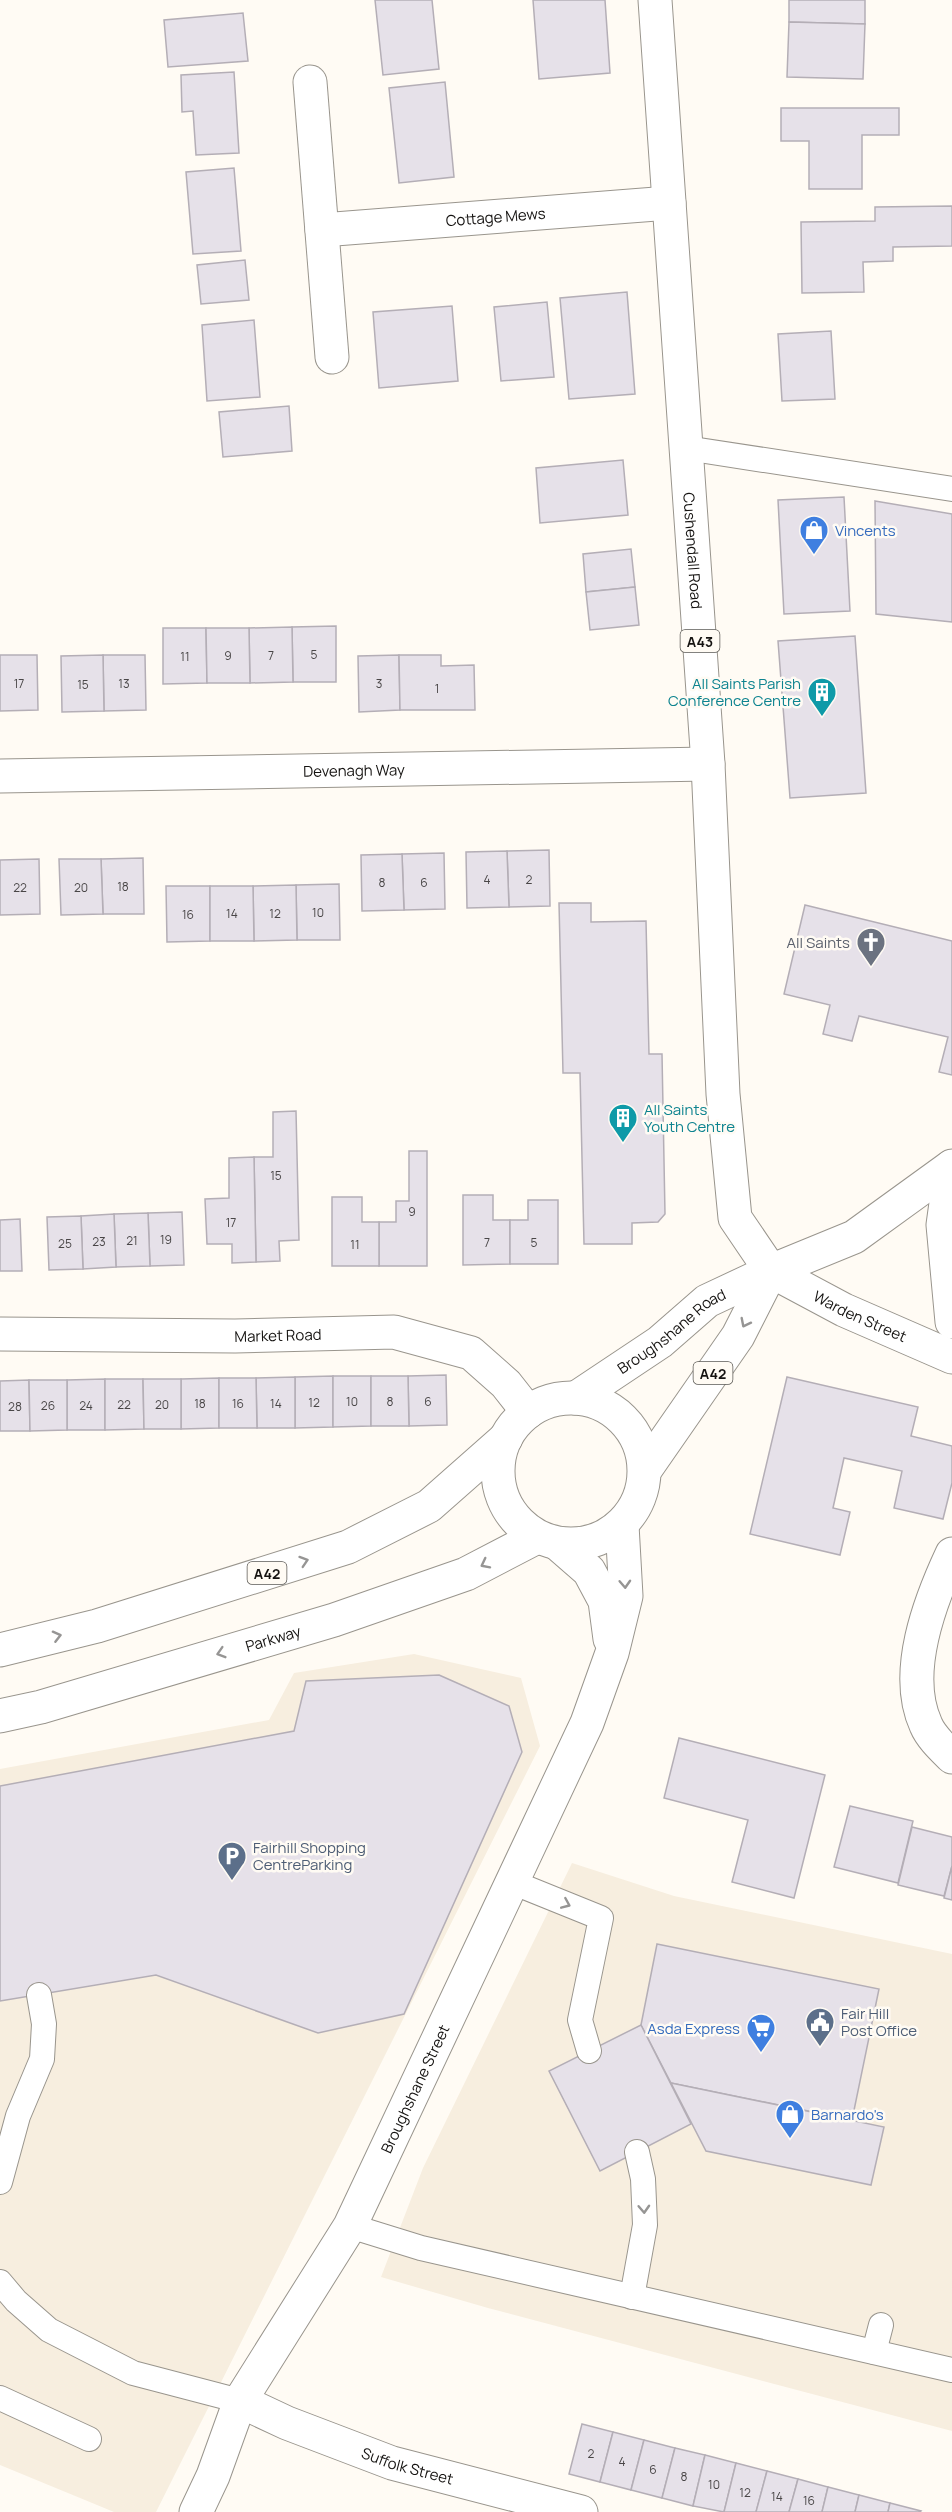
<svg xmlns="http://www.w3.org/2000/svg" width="952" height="2512" viewBox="0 0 952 2512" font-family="Manrope,sans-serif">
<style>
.built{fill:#f7eedf}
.building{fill:#e6e1e9;stroke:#b4aeb6;stroke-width:1.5}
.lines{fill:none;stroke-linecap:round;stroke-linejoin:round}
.service-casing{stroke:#99958d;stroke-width:26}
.minor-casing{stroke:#99958d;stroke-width:35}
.tertiary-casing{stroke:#99958d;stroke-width:35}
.primary-casing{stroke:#99958d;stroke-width:35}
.service{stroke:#fff;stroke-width:24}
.minor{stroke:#fff;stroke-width:33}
.tertiary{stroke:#fff;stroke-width:33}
.primary{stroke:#fff;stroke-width:33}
.oneway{stroke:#969594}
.labels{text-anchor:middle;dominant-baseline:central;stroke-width:5;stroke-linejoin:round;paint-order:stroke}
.number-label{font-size:12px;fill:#494647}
.shield{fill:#fffbf4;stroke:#5b5955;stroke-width:1.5}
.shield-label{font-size:14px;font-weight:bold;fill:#151311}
.street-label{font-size:15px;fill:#151311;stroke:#fffbf4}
.shop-label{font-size:15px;fill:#366cbe;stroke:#fffbf4;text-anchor:start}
.culture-label{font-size:15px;fill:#0d838f;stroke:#fffbf4;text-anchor:end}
.worship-label{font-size:15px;fill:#5b616d;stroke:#fffbf4;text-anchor:end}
.service-label{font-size:15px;fill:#4e5e75;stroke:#fffbf4;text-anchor:start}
</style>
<rect width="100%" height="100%" fill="#fffbf4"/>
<g class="built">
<path d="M414,1654L521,1678L540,1746L156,2512H114L0,2465V1769L269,1720L294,1673Z"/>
<path d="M572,1863L674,1896L952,1954V2431L488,2308L381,2277L423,2168Z"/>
</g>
<g class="building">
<path d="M375,0H432L439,69L383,75Z"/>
<path d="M533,0H605L610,73L539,79Z"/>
<path d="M789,0H865V24L789,22Z"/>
<path d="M243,13L248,61L168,67L164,20Z"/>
<path d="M789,22L865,24L863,79L787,77Z"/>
<path d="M234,72L239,153L196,155L193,111L182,112L181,75Z"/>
<path d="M445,82L454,177L399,183L389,88Z"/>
<path d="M781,108H899V135H862V189H809V141H781Z"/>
<path d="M234,168L241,251L193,254L186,172Z"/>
<path d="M952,206V246L893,247V261L863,262L864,292L802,293L801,222L875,221V207Z"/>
<path d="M245,260L249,300L201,304L197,265Z"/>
<path d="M627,292L635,394L569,399L560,298Z"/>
<path d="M547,302L554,377L501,381L494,307Z"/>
<path d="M452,306L458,381L379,388L373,312Z"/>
<path d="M254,320L260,397L207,401L202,325Z"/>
<path d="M831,331L835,399L782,401L778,334Z"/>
<path d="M289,406L292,451L223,457L219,412Z"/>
<path d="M623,460L628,515L540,523L536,468Z"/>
<path d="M844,497L850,611L784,614L778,500Z"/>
<path d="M875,501L952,514V622L876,614Z"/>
<path d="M631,549L635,587L586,592L583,554Z"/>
<path d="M635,587L639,625L590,630L586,592Z"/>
<path d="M336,626V682H293L292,627Z"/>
<path d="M292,627L293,682L250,683L249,628Z"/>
<path d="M163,628H206L207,683L163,684Z"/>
<path d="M206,628H249L250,683H207Z"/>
<path d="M855,636L866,793L790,798L778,641Z"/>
<path d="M0,655H37L38,710L0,711Z"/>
<path d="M103,655H145L146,710L104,711Z"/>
<path d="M103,655L104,711L62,712L61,656Z"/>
<path d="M399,655L400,710L359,712L358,656Z"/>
<path d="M399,655H441V666L474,665L475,710H400Z"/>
<path d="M549,850L550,906L509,907L507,851Z"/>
<path d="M507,851L509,907L467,908L466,852Z"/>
<path d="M444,853L445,909L404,910L402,854Z"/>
<path d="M402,854L404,910L362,911L361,855Z"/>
<path d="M143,858L144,914H103L101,859Z"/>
<path d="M39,859L40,914L0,915V860Z"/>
<path d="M59,859H101L103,914L61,915Z"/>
<path d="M339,884L340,940H297L296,885Z"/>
<path d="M296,885L297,940L254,941L253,886Z"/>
<path d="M166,886H210V941L167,942Z"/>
<path d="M210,886H253L254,941H210Z"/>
<path d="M559,903H591V922L646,921L649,1054H662L665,1214L658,1222L632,1223V1244H584L580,1073H563Z"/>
<path d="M805,905L952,941V1075L939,1072L948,1037L859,1016L852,1041L823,1034L830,1005L784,994Z"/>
<path d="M296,1111L299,1240L279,1241L280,1261L256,1262L254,1157H273V1112Z"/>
<path d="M409,1151H427V1266H379V1222H396V1201H409Z"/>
<path d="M254,1157L256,1262L232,1263V1244H207L205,1199L229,1198V1158Z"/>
<path d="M463,1195H493V1220H510V1264L463,1265Z"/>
<path d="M332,1197H362V1222H379V1266H332Z"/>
<path d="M528,1200H558V1264H510V1220H528Z"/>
<path d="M182,1212L184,1265L150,1266L148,1213Z"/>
<path d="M148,1213L150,1266L116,1267L114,1214Z"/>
<path d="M114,1214L116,1267L83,1269L81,1216Z"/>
<path d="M81,1216L83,1269L49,1270L47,1217Z"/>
<path d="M20,1219L22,1271H0V1220Z"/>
<path d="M446,1375L447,1425L409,1426L408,1376Z"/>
<path d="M333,1376V1427L295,1428V1377Z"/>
<path d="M333,1376H371V1426L333,1427Z"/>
<path d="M371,1376H408L409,1426H371Z"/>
<path d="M295,1377V1428H257L256,1378Z"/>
<path d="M787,1377L918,1407L911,1436L952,1446V1483L943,1519L894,1508L902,1471L844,1458L833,1508L850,1512L840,1555L750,1534Z"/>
<path d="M219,1378V1428L181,1429V1379Z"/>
<path d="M219,1378H256L257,1428H219Z"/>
<path d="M105,1379V1430H67V1380Z"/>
<path d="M105,1379H143L144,1429L105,1430Z"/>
<path d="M143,1379H181V1429H144Z"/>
<path d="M29,1380L30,1431H0V1381Z"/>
<path d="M29,1380H67V1430L30,1431Z"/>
<path d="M439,1675L509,1706L522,1752L404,2014L318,2033L156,1975L0,2001V1786L294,1731L306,1681Z"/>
<path d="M679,1738L825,1775L794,1898L732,1882L748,1820L664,1798Z"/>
<path d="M850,1806L913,1821L898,1883L834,1867Z"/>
<path d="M912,1827L952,1837V1866L944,1896L898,1885Z"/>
<path d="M952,1866V1900L944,1898Z"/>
<path d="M657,1944L879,1989L852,2120L671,2083L641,2025Z"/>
<path d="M641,2025L691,2124L600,2171L549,2071Z"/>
<path d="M671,2083L884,2127L871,2185L706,2151Z"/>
<path d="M582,2424L613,2432L600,2482L569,2474Z"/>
<path d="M613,2432L644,2440L631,2490L600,2482Z"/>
<path d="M644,2440L675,2448L662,2498L631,2490Z"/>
<path d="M675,2448L705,2455L693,2506L662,2498Z"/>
<path d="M705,2455L736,2463L724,2512L693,2506Z"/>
<path d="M736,2463L767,2471L756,2512H724Z"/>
<path d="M767,2471L798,2479L789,2512H756Z"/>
<path d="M798,2479L828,2487L822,2512H789Z"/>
<path d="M828,2487L859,2495L855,2512H822Z"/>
<path d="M859,2495L890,2503L888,2512H855Z"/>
<path d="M890,2503L921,2511L920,2512H888Z"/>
</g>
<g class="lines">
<g class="service-casing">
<g id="service">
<path d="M686,448L952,489"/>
<path d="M512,1882L601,1918L580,2020L589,2051"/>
<path d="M0,2182L18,2116L42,2059L44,2024L39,1995"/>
<path d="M350,2226L421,2248L952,2370"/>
<path d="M0,2282L16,2301L49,2330L133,2373L240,2401"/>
<path d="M632,2297L645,2225L643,2179L637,2152"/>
<path d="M874,2352L881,2325"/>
<path d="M0,2398L89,2439"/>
</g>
</g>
<g class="minor-casing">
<g id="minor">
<path d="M310,82L332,357"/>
<path id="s1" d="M322,230L669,203"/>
<path id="s2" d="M0,776L708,764"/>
<path d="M951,1167L943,1225L952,1322"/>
<path id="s3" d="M771,1271L844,1310L952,1357"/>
<path id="s4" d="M0,1334L235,1336L394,1332L471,1353L506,1384L528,1412"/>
<path d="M952,1554C930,1601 902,1673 926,1725C931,1737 943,1748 952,1757"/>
<path id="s5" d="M240,2401L287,2423L392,2463L581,2512"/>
</g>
</g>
<g class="tertiary-casing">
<g id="tertiary">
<path d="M558,1544L589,1571L605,1601L610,1639"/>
<path id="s6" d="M196,2512L213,2476L240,2401L350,2226L587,1723L612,1653L626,1596L622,1525"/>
</g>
</g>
<g class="primary-casing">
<g id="primary">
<path id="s7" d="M655,0L708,764L723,1094L735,1218L771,1271"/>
<circle cx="571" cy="1471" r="73"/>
<path id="s8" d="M576,1398L660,1342L707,1301L771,1271L854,1237L952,1166"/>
<path d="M645,1470L738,1336L771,1271"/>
<path d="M0,1650L97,1626L348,1547L429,1506L506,1438"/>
<path id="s9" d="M0,1716L41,1707L334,1620L466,1574L537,1537"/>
</g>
</g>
<use href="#service" class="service"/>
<use href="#minor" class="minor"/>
<use href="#tertiary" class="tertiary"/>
<use href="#primary" class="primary"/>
</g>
<defs><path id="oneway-chevron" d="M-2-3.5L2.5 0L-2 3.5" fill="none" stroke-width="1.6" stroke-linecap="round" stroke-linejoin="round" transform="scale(1.5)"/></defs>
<g class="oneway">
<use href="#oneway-chevron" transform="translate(745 1323) rotate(117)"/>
<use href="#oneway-chevron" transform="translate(304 1561) rotate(-18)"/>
<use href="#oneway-chevron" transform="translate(485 1564) rotate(153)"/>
<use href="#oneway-chevron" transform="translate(625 1584) rotate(87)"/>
<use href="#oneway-chevron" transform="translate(57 1636) rotate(-14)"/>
<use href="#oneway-chevron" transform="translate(221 1653) rotate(163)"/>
<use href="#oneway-chevron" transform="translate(566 1904) rotate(23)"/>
<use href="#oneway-chevron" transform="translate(644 2209) rotate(87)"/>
</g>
<defs>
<g id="shop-pin" transform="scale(1.5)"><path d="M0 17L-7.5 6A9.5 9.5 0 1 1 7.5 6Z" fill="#3f7fe0" stroke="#fffbf4"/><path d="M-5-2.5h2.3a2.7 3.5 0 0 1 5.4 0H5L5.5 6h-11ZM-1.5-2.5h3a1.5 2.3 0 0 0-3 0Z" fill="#fff"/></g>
<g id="building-pin" transform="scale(1.5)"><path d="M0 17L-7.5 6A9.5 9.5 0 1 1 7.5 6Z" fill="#0f9aa8" stroke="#fffbf4"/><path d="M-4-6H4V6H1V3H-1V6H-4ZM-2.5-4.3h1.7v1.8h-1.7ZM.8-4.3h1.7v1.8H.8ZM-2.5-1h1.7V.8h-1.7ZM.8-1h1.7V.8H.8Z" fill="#fff"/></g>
<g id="church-pin" transform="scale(1.5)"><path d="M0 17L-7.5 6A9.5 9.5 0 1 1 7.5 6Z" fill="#6b7280" stroke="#fffbf4"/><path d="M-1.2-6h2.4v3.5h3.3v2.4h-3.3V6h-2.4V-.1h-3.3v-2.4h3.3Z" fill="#fff"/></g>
<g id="parking-pin" transform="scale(1.5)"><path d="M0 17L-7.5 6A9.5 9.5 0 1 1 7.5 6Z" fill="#5c6f8a" stroke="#fffbf4"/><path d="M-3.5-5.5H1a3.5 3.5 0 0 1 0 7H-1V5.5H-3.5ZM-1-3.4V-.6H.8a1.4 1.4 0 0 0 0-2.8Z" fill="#fff"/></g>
<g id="civic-pin" transform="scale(1.5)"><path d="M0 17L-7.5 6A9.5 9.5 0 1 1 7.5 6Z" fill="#5c6f8a" stroke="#fffbf4"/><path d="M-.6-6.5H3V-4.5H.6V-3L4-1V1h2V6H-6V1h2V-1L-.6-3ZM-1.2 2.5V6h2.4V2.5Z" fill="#fff"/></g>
<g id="supermarket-pin" transform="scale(1.5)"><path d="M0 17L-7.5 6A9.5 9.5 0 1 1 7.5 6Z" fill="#3f7fe0" stroke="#fffbf4"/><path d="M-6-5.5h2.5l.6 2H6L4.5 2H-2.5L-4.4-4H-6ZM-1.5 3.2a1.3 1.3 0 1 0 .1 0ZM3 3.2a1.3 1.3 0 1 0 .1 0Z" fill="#fff"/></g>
</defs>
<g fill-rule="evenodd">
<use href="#shop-pin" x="814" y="530"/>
<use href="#building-pin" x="822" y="692"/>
<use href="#church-pin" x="871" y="942"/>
<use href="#building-pin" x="623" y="1118"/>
<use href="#parking-pin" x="232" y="1856"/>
<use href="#civic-pin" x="820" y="2022"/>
<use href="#supermarket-pin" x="761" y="2028"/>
<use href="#shop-pin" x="790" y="2114"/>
</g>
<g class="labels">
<g class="number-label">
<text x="314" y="654">5</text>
<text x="228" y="655">9</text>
<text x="271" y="655">7</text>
<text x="185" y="656">11</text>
<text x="19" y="683">17</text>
<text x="124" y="683">13</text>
<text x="379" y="683">3</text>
<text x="83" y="684">15</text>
<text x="437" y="688">1</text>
<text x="487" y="879">4</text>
<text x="529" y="879">2</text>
<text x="382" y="882">8</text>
<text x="424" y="882">6</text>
<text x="123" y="886">18</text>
<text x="20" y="887">22</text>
<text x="81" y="887">20</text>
<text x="318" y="912">10</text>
<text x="232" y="913">14</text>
<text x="275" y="913">12</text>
<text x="188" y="914">16</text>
<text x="276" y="1175">15</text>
<text x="412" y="1211">9</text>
<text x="231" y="1222">17</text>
<text x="166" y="1239">19</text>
<text x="132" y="1240">21</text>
<text x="99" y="1241">23</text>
<text x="487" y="1242">7</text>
<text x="534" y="1242">5</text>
<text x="65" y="1243">25</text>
<text x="355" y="1244">11</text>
<text x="352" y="1401">10</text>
<text x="390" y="1401">8</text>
<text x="428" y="1401">6</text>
<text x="314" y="1402">12</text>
<text x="200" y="1403">18</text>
<text x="238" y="1403">16</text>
<text x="276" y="1403">14</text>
<text x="124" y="1404">22</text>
<text x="162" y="1404">20</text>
<text x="48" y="1405">26</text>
<text x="86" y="1405">24</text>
<text x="15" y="1406">28</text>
<text x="591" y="2453">2</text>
<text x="622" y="2461">4</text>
<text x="653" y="2469">6</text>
<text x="684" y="2476">8</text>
<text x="714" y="2484">10</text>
<text x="745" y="2492">12</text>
<text x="777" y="2496">14</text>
<text x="809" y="2500">16</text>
</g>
<g class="shield">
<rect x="680.5" y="630" width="39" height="22" rx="4.5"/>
<rect x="693.5" y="1362" width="39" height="22" rx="4.5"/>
<rect x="247.5" y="1562" width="39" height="22" rx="4.5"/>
</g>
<g class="shield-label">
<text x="700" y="641">A43</text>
<text x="713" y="1373">A42</text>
<text x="267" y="1573">A42</text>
</g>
<g class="street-label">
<text stroke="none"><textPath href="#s1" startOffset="174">Cottage Mews</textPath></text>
<text stroke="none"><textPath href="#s7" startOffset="552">Cushendall Road</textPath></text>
<text stroke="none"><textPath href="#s2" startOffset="354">Devenagh Way</textPath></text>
<text stroke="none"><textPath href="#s3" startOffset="100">Warden Street</textPath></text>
<text stroke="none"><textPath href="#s8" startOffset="117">Broughshane Road</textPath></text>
<text stroke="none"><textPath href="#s4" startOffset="278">Market Road</textPath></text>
<text stroke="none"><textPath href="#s9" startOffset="284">Parkway</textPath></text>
<text stroke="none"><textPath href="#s6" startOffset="478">Broughshane Street</textPath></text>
<text stroke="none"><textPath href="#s5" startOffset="180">Suffolk Street</textPath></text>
</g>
<g class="shop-label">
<text x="835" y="530">Vincents</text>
<text x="740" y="2028" text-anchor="end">Asda Express</text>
<text x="811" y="2114">Barnardo's</text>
</g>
<g class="culture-label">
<text x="801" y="683">All Saints Parish<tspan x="801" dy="17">Conference Centre</tspan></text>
<text x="644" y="1109" text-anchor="start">All Saints<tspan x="644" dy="17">Youth Centre</tspan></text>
</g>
<g class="worship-label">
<text x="850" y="942">All Saints</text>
</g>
<g class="service-label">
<text x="253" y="1847">Fairhill Shopping<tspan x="253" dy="17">CentreParking</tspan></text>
<text x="841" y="2013">Fair Hill<tspan x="841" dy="17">Post Office</tspan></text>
</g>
</g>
</svg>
